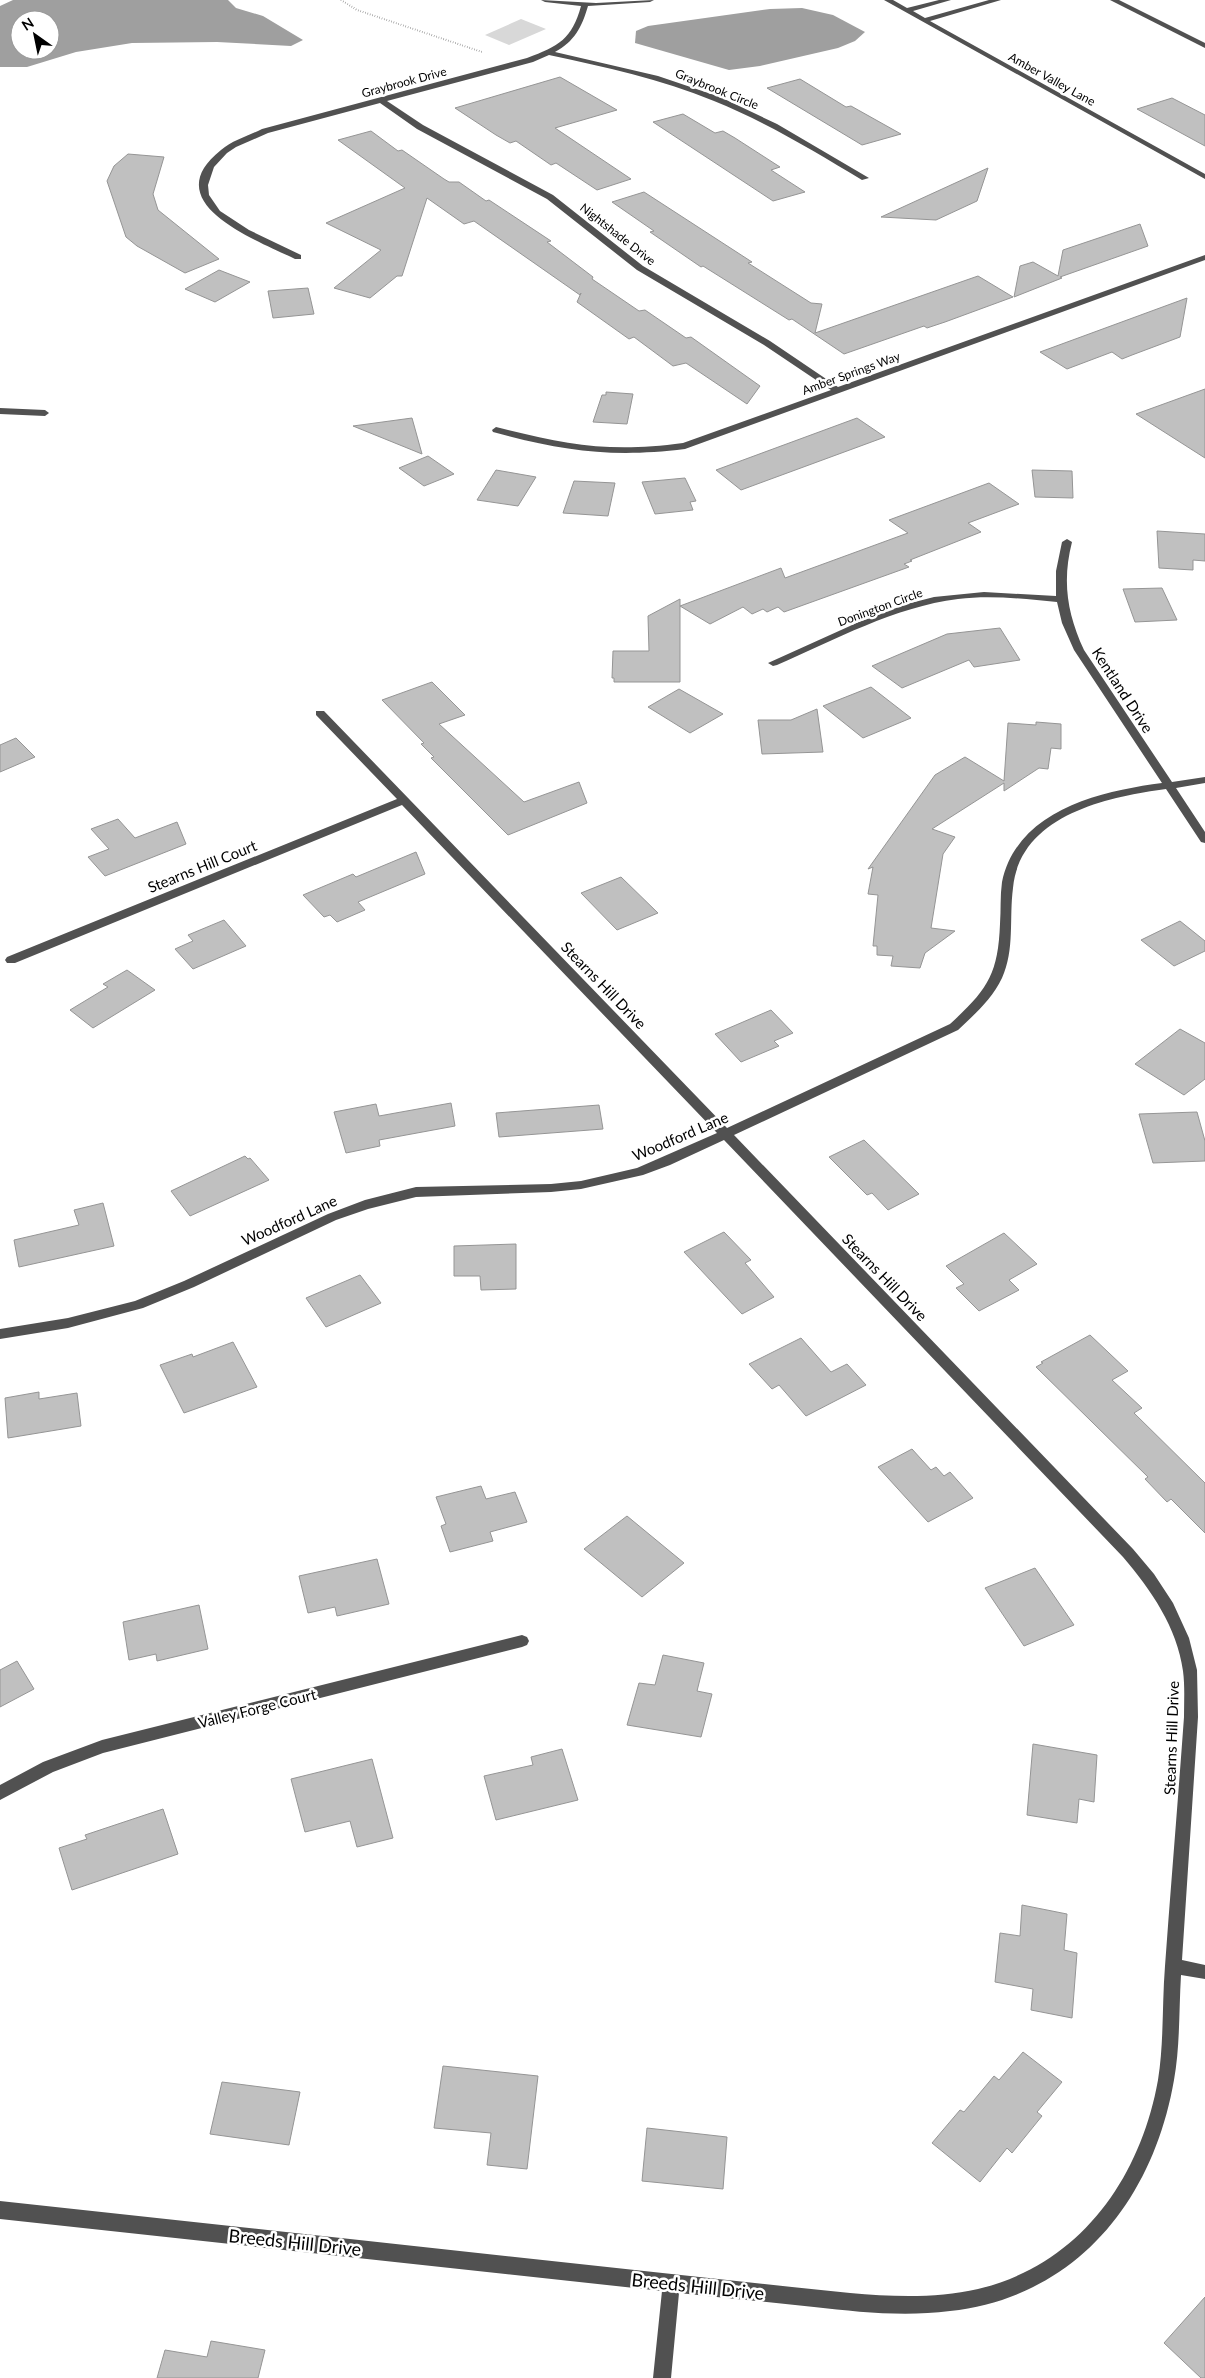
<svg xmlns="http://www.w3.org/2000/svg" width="1205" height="2378" viewBox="0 0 1205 2378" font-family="Lato,sans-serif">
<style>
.green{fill:#d8d8d8}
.water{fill:#9f9f9f;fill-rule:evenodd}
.building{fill:#c0c0c0;stroke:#959595}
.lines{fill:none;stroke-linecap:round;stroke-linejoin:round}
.path{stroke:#737373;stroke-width:2;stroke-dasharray:0.5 2;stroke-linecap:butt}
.minor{fill:#515151;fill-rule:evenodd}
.labels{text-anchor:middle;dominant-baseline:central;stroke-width:5;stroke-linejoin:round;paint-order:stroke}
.far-street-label{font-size:12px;fill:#000;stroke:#fff}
.street-label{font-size:15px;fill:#000;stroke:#fff}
.near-street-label{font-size:18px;fill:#000;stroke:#fff}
</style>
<rect width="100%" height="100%" fill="#fff"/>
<path class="green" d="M521,19L546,29L509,45L485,35Z"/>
<g class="water">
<path d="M13,0H228L236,8L263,16L303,40L291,46L217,42L132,43L76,52L27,67H0V6ZM20,20H50V50H20Z"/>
<path d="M802,8L833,15L865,32L855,41L838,48L760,66L729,70L635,43L636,31L648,26L770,9Z"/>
</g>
<g class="building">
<path d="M560,77L617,110L555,128L631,179L597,190L556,163L551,165L516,141L510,143L496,135L455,108Z"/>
<path d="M800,79L846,107L851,106L901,134L862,145L767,88Z"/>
<path d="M1172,98L1205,115V146L1137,109Z"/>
<path d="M683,114L715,133L723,131L735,138L780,167L771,170L805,192L773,201L653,122Z"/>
<path d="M371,131L398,151L402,150L444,179L449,182H459L486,201L489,200L551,241L547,242L593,277L592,279L639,311L645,310L686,338L691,337L760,386L747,404L686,363L673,366L634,337L629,339L577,302L581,293L580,295L474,221L464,224L427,198L402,276H397L370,298L334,288L381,250L326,223L405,188L338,140Z"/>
<path d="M128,154L164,157L153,194L158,210L219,259L185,273L137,246L126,237L107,181L114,166Z"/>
<path d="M988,168L977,201L936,220L881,217Z"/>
<path d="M644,192L752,262L748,263L811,303L822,304L815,333L978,276L1013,297L945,322L927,328L924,326L844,354L792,319L789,320L703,266L701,267L650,232L654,231L612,202Z"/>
<path d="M1140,224L1148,246L1060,277L1062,278L1014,297L1020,266L1033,262L1058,276L1063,250Z"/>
<path d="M219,270L250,282L215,302L185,289Z"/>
<path d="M308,288L314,314L273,318L268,291Z"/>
<path d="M1187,298L1180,337L1132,355L1122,359L1112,352L1067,369L1040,352Z"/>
<path d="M1205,389V458L1136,414Z"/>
<path d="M606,392L633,394L627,424L593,422L602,395H606Z"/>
<path d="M412,418L422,454L353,426Z"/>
<path d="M857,418L885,437L741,490L716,470Z"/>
<path d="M428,456L454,474L424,486L399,468Z"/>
<path d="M496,470L536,477L518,506L477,500Z"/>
<path d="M1032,470L1072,471L1073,498L1035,497Z"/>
<path d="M685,478L696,501L690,502L693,510L655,514L642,482Z"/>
<path d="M574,481L615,483L608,516L563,513Z"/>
<path d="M989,483L1019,504L968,523L981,532L910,560L912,561L904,564L909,567L784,612L778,607L767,612L763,609L752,614L743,607L710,624L680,606L781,568L785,578L908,533L889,520Z"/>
<path d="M1157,531L1205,534V561L1193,560V570L1159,568Z"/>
<path d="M1162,588L1177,620L1135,622L1123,589Z"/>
<path d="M680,599V682H614V678H612L613,651H649L648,616Z"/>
<path d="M1000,628L1020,660L974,667L969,660L902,688L872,666L947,634Z"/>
<path d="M432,682L465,715L439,724L524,802L579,782L587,803L508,835L431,758L434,757L421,744L424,743L382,700Z"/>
<path d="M871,687L911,718L863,738L823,706Z"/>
<path d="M679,689L723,714L690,733L648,707Z"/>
<path d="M817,709L823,752L762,754L758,720H791Z"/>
<path d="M1036,722L1061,724V749L1051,748L1048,769L1039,768L1004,791V783L932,829L955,837L943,854L931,928L955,931L925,953L920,968L891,966L893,956L877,955V946H873L878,895L868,894L873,867L868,869L935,775L965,757L1004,781L1008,723L1036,725Z"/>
<path d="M16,738L35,757L0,772V745Z"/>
<path d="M118,819L135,838L177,822L186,844L105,876L88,857L109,849L91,829Z"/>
<path d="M416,852L425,874L358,902L365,910L337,922L330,915L324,917L303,895L353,874L356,877Z"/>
<path d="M621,877L658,913L617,930L581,893Z"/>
<path d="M224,920L246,946L193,969L175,949L193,941L188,935Z"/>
<path d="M1180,921L1205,941V951L1174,966L1141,940Z"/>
<path d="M127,970L155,990L93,1028L70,1010L108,987L103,984Z"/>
<path d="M771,1010L793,1033L774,1041L779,1046L741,1062L715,1034Z"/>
<path d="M1180,1029L1205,1043V1079L1184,1095L1135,1064Z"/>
<path d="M451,1103L455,1126L379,1140L380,1146L346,1153L334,1112L376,1104L379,1116Z"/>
<path d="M599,1105L603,1129L499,1137L496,1113Z"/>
<path d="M1197,1112L1205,1141V1161L1153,1163L1139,1114Z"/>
<path d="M864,1140L919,1194L888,1210L872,1193L867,1195L829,1157Z"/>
<path d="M245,1156L248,1159L250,1158L269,1180L190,1216L171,1191Z"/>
<path d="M103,1203L114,1246L19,1267L14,1240L79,1225L74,1210Z"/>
<path d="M724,1232L751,1260L745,1263L774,1297L742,1314L684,1252Z"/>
<path d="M1004,1233L1037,1264L1009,1280L1019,1290L979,1311L956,1288L964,1284L946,1266Z"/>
<path d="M516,1244V1289L481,1290L480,1276H454V1246Z"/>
<path d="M360,1275L381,1303L326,1327L306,1298Z"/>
<path d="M1090,1335L1128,1371L1112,1380L1142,1408L1134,1413L1205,1483V1533L1171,1499L1167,1502L1145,1479L1148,1477L1036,1367L1043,1363L1041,1362Z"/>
<path d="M801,1338L831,1372L847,1364L866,1385L806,1416L779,1385L772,1389L749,1364Z"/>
<path d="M233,1342L257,1387L184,1413L160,1365L192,1354L193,1357Z"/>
<path d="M39,1392V1399L77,1393L81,1426L8,1438L5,1398Z"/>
<path d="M912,1449L931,1470L936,1467L944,1476L950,1472L973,1498L928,1522L878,1467Z"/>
<path d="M481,1486L486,1499L515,1492L527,1522L490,1532L493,1541L450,1552L441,1526L446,1524L436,1497Z"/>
<path d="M627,1516L684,1563L642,1597L584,1549Z"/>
<path d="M377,1559L389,1604L337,1616L335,1607L308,1613L299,1576Z"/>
<path d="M1035,1568L1074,1625L1024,1646L985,1588Z"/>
<path d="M199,1605L208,1649L157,1661L156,1654L129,1660L123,1622Z"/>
<path d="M663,1655L704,1663L697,1691L712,1694L701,1737L627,1725L639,1683L655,1685Z"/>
<path d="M17,1661L34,1689L0,1707V1670Z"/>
<path d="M1033,1744L1097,1755L1094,1802L1079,1799L1077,1823L1027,1815Z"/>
<path d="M562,1749L578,1800L496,1820L484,1776L533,1765L531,1757Z"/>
<path d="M372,1759L393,1838L357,1847L350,1821L305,1832L291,1779Z"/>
<path d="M163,1809L178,1854L72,1890L59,1848L87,1839L85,1835Z"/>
<path d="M1022,1905L1067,1914L1064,1950L1077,1953L1072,2018L1031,2010L1033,1989L995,1982L1000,1933L1020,1936Z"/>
<path d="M1023,2052L1062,2082L1037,2112L1042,2116L1012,2153L1007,2148L980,2182L932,2143L960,2110L964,2112L994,2076L999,2080Z"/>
<path d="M443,2066L538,2076L527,2169L487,2165L491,2133L434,2128Z"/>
<path d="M222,2082L300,2092L289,2145L210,2134Z"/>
<path d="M647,2128L727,2137L723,2189L642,2181Z"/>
<path d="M1205,2297V2378H1201L1164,2343Z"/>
<path d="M211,2341L265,2350L258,2378H157L165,2350L207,2357Z"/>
</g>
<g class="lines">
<path class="path" d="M341,0L357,10L482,52"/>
<g class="minor">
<path d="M541,0L596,3L654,0L650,2L588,6C582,27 574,42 555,52L658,76L720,97L777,124L869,178L862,180C814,151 766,122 714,101C661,79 605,67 549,55L533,62L387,101L423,125L553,195L643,266L770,341L838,387L1205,255V260L685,449C611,458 564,451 493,432L492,430L496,427C567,445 610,453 683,443L831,390L764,345L637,270L547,199L417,129L380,103L268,133L236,147L227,153L214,167L208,185L209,195L220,211L249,230L301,255V259H295C257,240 154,203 221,150C233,140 248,136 262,129L527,58C559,46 572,39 581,6L545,2Z"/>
<path d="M884,0H893L907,8L939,0H951L913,11L925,18L989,0H1001L930,21L1205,174V179Z"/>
<path d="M1110,0H1119L1205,43V48Z"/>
<path d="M0,408L45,410L49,413L45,416L0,414Z"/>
<path d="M1067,539L1072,542C1062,581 1067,613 1084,650L1172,782L1205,777V783L1176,788L1205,832V843L1201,842L1166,789C1107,797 1020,815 1013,888C1009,918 1015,950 1002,978C992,999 975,1014 958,1030L734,1135L1133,1549L1154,1574L1173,1603L1189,1638L1197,1670L1198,1717L1182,1960L1205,1965V1979L1181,1975C1179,2008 1180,2048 1174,2080C1153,2201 1076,2297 950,2311C904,2317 859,2312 814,2307C769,2302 724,2298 679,2293L671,2378H653L662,2291L0,2219V2201L792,2287C853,2293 917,2303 978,2289C1079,2265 1140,2180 1158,2080C1164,2043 1162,2003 1165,1966C1171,1884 1178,1800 1184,1717C1184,1702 1185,1686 1183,1671C1177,1627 1151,1590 1123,1557L724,1140L670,1165L643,1175L581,1189L551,1192L416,1197L368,1209L336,1220L194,1287L143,1308L68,1328L0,1339V1329L68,1318L135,1301L184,1281L328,1214L365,1200L416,1187L551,1184L581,1181L637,1168L717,1133L402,805L15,963H7L5,960L7,957L397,799L316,715V711H324L727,1128L950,1024C987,990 998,975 1000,924C1001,910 1000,896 1002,882C1017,810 1101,791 1162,783L1074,650L1062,623L1057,602C1025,599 991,595 958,599C894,607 835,640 777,665L773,666L768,663L861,621L907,604L934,597L984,592L1056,596V571L1062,542Z"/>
<path d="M522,1635L527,1637L529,1641L527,1645L522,1647L103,1753L53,1772L0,1800V1785L43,1762L102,1740Z"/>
</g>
</g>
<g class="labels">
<g class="far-street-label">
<text transform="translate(1052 79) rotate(29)">Amber Valley Lane</text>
<text transform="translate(404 82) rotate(-15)">Graybrook Drive</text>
<text transform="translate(717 89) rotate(22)">Graybrook Circle</text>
<text transform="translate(618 234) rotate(38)">Nightshade Drive</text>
<text transform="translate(851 373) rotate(-20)">Amber Springs Way</text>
<text transform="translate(880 607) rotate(-20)">Donington Circle</text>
</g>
<g class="street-label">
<text transform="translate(1123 690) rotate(57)">Kentland Drive</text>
<text transform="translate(202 866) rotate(-22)">Stearns Hill Court</text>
<text transform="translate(604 985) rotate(46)">Stearns Hill Drive</text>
<text transform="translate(680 1136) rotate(-23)">Woodford Lane</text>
<text transform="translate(289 1220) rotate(-24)">Woodford Lane</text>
<text transform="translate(885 1277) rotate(46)">Stearns Hill Drive</text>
<text transform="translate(257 1708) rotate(-14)">Valley Forge Court</text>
<text transform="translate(1171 1738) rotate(-88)">Stearns Hill Drive</text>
</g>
<g class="near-street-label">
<text transform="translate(295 2242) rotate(6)">Breeds Hill Drive</text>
<text transform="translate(698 2286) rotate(6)">Breeds Hill Drive</text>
</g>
</g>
<g transform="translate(35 35) rotate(327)"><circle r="24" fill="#ffffff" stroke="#999999"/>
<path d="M0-4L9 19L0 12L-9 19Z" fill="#000000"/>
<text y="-8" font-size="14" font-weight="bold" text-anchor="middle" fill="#000000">N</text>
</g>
</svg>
